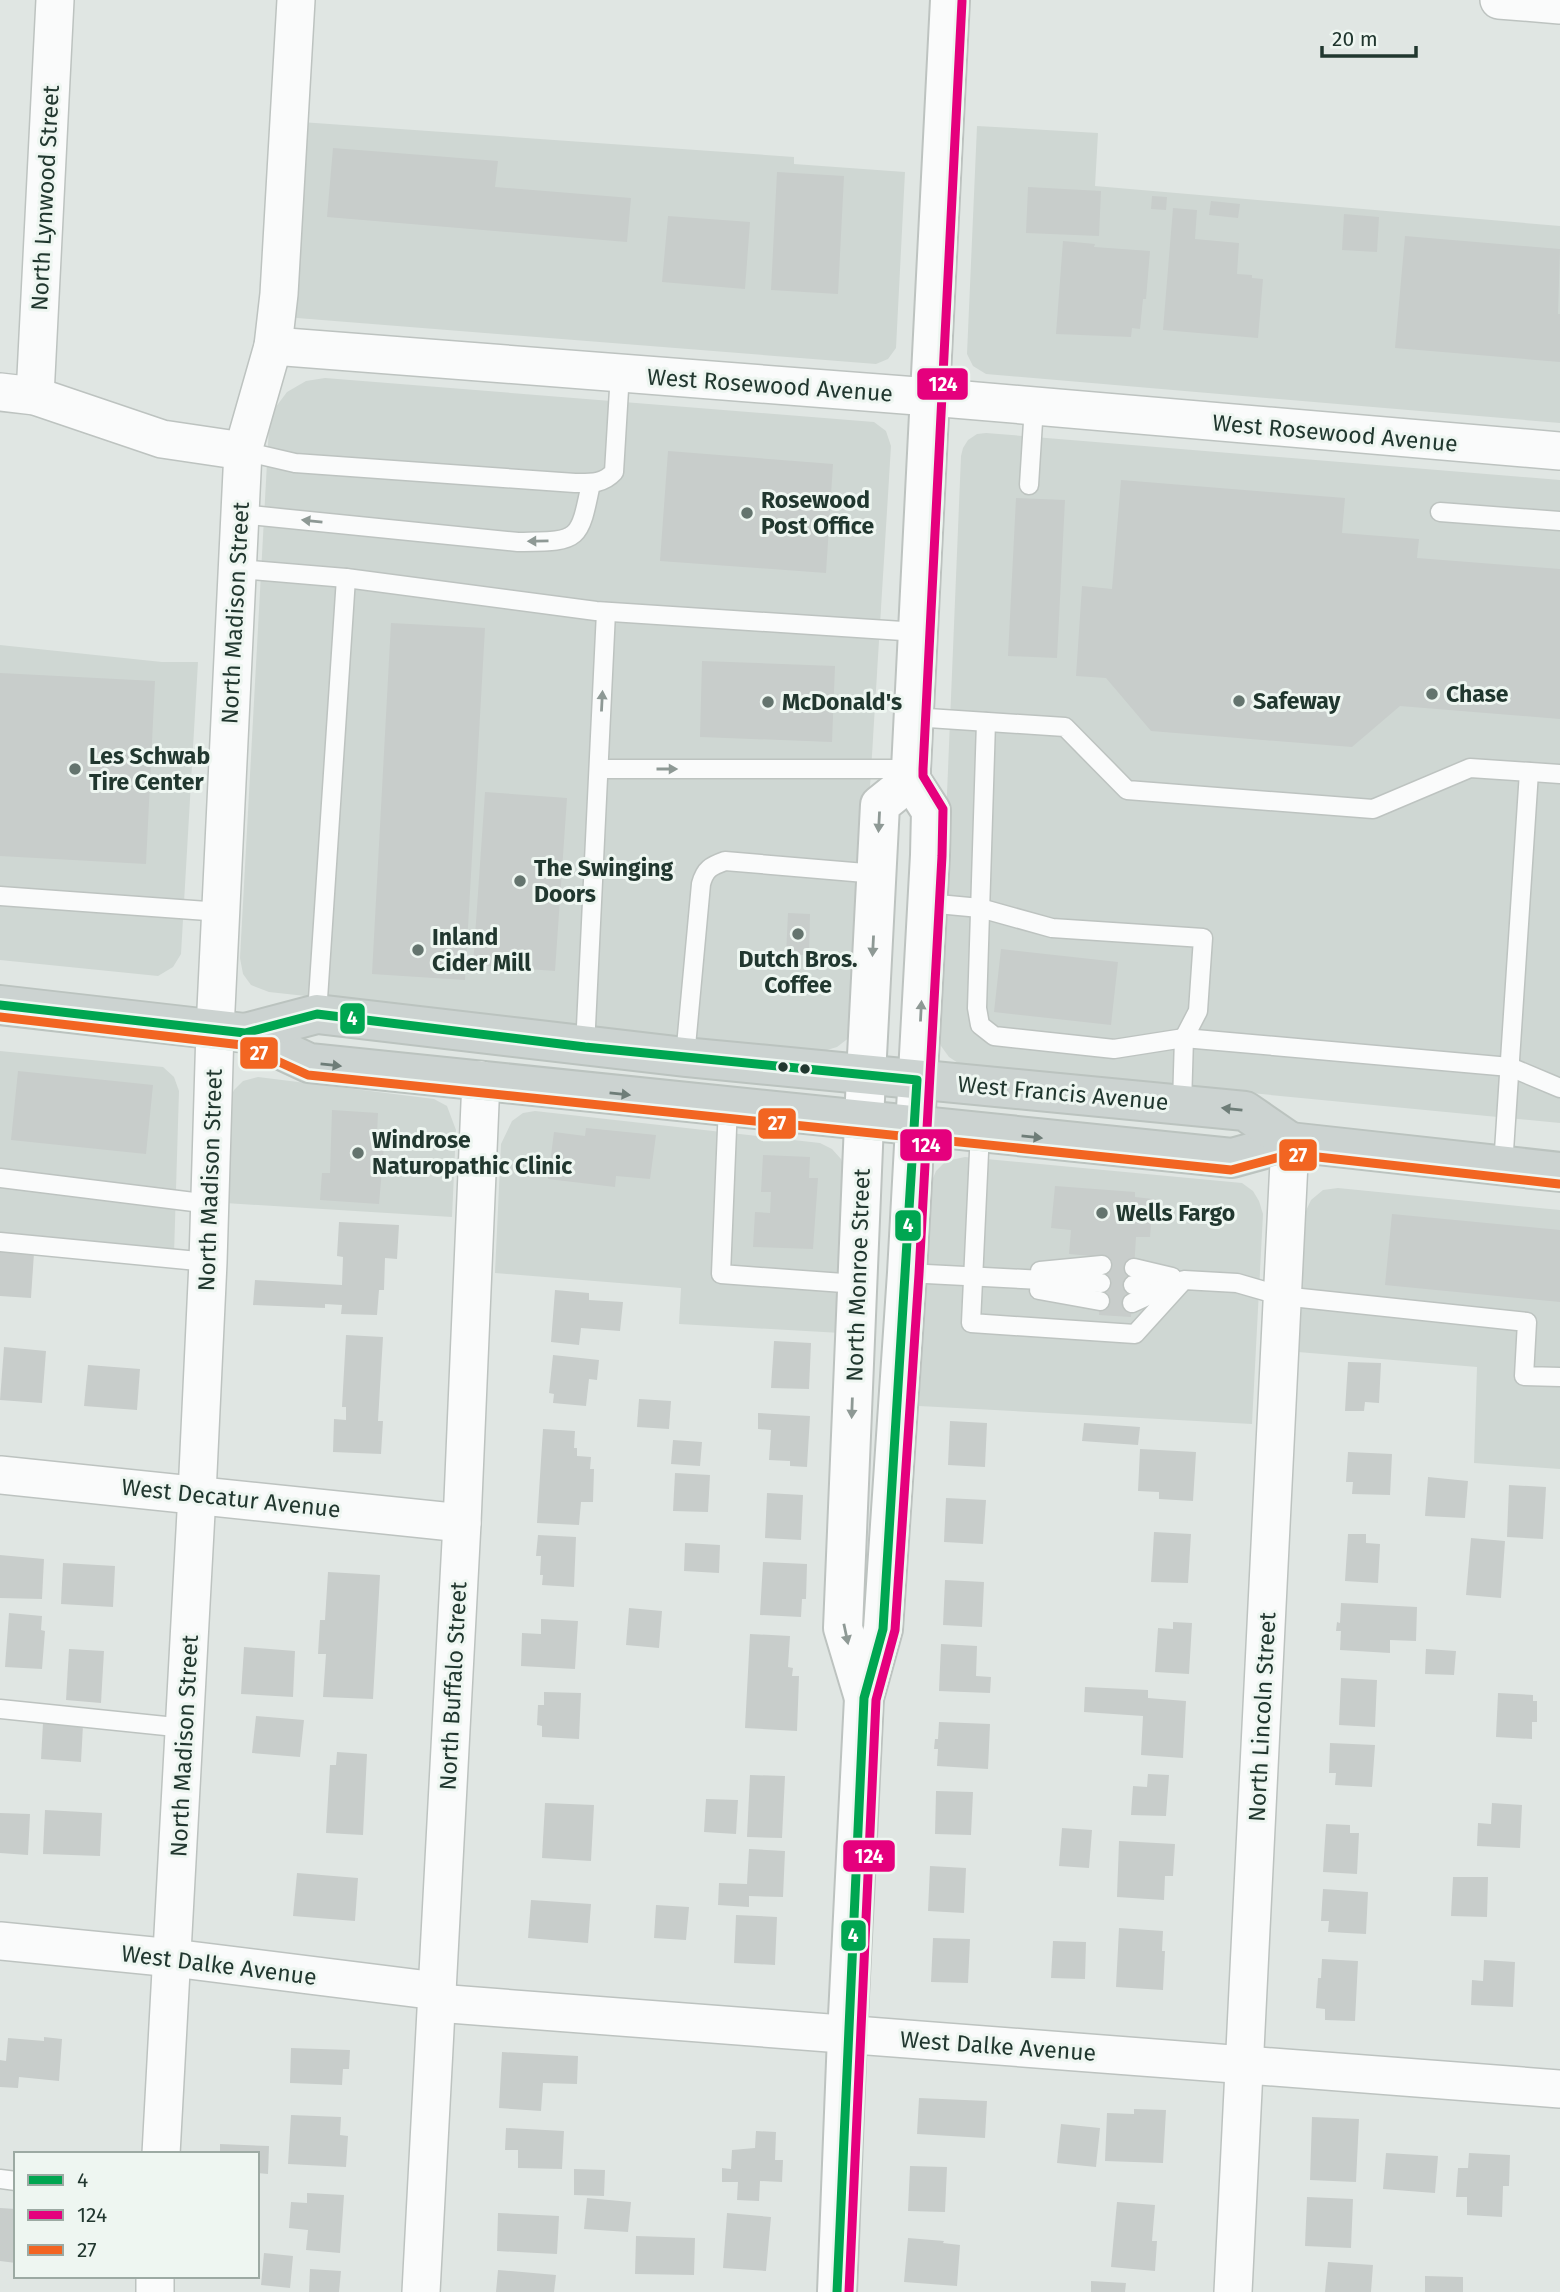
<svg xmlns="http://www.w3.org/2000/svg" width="1560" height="2292" viewBox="0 0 1560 2292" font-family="'Fira Sans',sans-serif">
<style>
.built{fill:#cfd7d3}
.building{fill:#c8cdcb}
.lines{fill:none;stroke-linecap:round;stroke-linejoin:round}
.service-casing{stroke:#bdc3c0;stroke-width:21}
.minor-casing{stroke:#bdc3c0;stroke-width:40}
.secondary-casing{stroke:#bdc3c0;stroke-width:42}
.primary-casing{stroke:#bbc3bf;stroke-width:42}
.service{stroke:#fafbfb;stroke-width:18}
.minor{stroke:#fafbfb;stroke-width:37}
.secondary{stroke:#fafbfb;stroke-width:38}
.primary{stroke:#ccd3d1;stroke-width:38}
.bus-1-casing{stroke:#eef6f1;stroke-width:14}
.bus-2-casing{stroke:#eef6f1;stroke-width:14}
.bus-3-casing{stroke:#eef6f1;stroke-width:14}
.bus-1{stroke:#00a651;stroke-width:9}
.bus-2{stroke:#e5007d;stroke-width:9}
.bus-3{stroke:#f26522;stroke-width:9}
.oneway{fill:#8e9995}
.oneway2{fill:#6e7d78}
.poi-dot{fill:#64746e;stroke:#eef6f1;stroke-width:2.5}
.bus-dot{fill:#21372f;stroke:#eef6f1;stroke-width:2.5}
.labels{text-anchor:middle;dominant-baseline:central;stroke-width:6;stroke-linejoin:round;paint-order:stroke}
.street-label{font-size:23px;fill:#21372f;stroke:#eef6f1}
.poi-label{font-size:23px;font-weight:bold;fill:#21372f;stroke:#eef6f1;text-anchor:start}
.line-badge{stroke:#eef6f1;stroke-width:2.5}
.badge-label{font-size:19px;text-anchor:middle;font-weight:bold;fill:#fff}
</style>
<rect width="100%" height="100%" fill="#e0e6e3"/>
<g class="built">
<path d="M301,122L794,157V164L905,172L896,348L888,359L876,364L297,318L292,316Z"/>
<path d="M977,126L1098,133L1095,186L1560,226V423L986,374L973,366L967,354Z"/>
<path d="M325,378L874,422L886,431L891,446L856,1015L850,1037L837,1047L820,1052L269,992L251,985L243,974L240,958L269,426L275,408L287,392L306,381Z"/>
<path d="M986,433L1560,480V1123L961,1065L949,1057L941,1046L937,1035L961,456L963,448L968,440L977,434Z"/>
<path d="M0,645L162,662H198L181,954L173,967L158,976L0,960Z"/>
<path d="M0,1051L163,1067L174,1077L179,1091L174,1255L0,1237Z"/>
<path d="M258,1077L434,1099L447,1106L456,1130L452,1217L225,1203L229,1100L234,1090L243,1081Z"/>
<path d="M535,1111L820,1143L832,1149L841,1159L845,1172L841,1333L679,1324L681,1288L495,1273L501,1144L512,1121L523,1113Z"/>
<path d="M965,1157L1242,1183L1253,1191L1259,1201L1263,1214L1252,1424L919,1406L931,1183L936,1171L946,1161Z"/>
<path d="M1338,1188L1560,1210V1469L1474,1463L1477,1367L1298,1352L1304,1215L1311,1200L1323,1190Z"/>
</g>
<g class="building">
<path d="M333,148L498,161L495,187L631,198L627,242L327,217Z"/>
<path d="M777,172L844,176L838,294L771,290Z"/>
<path d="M1028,187L1101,191L1099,236L1026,233Z"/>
<path d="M1152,196L1167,197L1166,210L1151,209Z"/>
<path d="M1211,201L1240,204L1238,218L1209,215Z"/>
<path d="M1173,208L1197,210L1195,239L1239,243L1237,274L1252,275V278L1263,279L1258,338L1163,330Z"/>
<path d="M1344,214L1379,217L1377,252L1342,250Z"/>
<path d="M668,216L750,222L745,289L662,282Z"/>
<path d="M1405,236L1560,249L1558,314H1560V362L1395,348Z"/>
<path d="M1063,241L1095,244L1094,247L1150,251L1146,299H1143L1140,329L1132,328L1131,337L1056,334Z"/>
<path d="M668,451L833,464L826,573L660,561Z"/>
<path d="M1121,480L1345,498L1342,533L1419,539L1417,558L1560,569V719L1400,706L1352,747L1151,731L1106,678L1076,676L1082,586L1112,589Z"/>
<path d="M1016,498L1065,500L1057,658L1008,656Z"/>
<path d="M391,623L485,628L465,980L372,974Z"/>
<path d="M702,661L835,666L832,742L700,737Z"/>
<path d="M0,673L155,681L146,864L0,856Z"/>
<path d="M485,792L567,798L555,971L473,965Z"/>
<path d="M788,913L810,914L809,955H786Z"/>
<path d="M1001,949L1118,962L1111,1025L994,1012Z"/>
<path d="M18,1071L153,1085L146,1154L11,1140Z"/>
<path d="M332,1110L378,1113L377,1134H385L379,1204L320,1200L322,1173H330Z"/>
<path d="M586,1128L656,1135L650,1179L616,1176L615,1187L548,1179L554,1132L585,1136Z"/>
<path d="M763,1155L810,1157L809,1178H818L813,1249L753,1247L755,1212L770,1213L771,1192H761Z"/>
<path d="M1055,1186L1135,1192V1197L1153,1199L1150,1237H1136L1131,1317L1099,1315L1103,1257L1069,1254L1071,1230L1051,1228Z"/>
<path d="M1392,1214L1560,1230V1302L1385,1285Z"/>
<path d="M339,1222L399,1225L397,1259L385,1258L384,1290H379L377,1315L341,1314L342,1305L325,1304V1308L253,1305L255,1280L342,1285L343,1257L337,1256Z"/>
<path d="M0,1251L34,1253L31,1298L0,1296Z"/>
<path d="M555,1290L589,1293V1300L623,1302L620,1331L581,1328L579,1345L551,1342Z"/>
<path d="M346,1335L383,1337L378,1421H383L381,1454L333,1452L334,1419L346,1420V1407H342Z"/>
<path d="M774,1341L811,1343L809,1389L771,1388Z"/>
<path d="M4,1347L46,1351L42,1403L0,1400Z"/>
<path d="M553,1355L599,1360L597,1380L589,1379L586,1406L553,1403L554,1394L549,1393Z"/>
<path d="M1348,1362L1381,1363L1379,1403L1365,1402L1364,1411H1345Z"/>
<path d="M88,1365L140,1369L137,1410L84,1406Z"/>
<path d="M639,1399L671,1401L669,1429L637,1427Z"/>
<path d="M758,1413L810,1416L807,1467L790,1466V1461L769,1460L771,1430L758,1429Z"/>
<path d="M950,1421L987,1423L985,1467L948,1465Z"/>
<path d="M1084,1423L1140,1427L1138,1445L1082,1441Z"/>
<path d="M543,1429L575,1431L574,1448H577V1456L591,1457L590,1469H594L593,1502H581L579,1525L537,1523Z"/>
<path d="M673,1440L702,1442L700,1466L671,1464Z"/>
<path d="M1140,1449L1196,1452L1193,1501L1159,1499V1492L1138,1491Z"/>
<path d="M1348,1452L1392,1454L1390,1495L1352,1494L1353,1482H1346Z"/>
<path d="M675,1473L710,1475L708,1512L673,1511Z"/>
<path d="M1428,1477L1468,1481L1465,1518L1425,1516Z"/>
<path d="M1509,1485L1546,1487L1543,1539L1507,1537Z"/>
<path d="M767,1493L803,1495L801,1540L765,1538Z"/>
<path d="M946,1498L986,1500L983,1544L944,1542Z"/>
<path d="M1154,1532L1191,1534L1188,1583L1151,1582Z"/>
<path d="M1348,1534H1366V1543L1380,1544L1378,1583L1345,1581Z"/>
<path d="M538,1535L576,1537L574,1587L542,1585L543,1575H540L541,1556H536Z"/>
<path d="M1471,1538L1505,1541L1501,1598L1466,1595Z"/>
<path d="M685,1543L720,1545L719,1573L684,1571Z"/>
<path d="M0,1555L44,1559L42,1599L0,1598Z"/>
<path d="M763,1562L807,1564L806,1599H802L801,1617L760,1615Z"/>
<path d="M63,1563L115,1566L113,1607L61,1604Z"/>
<path d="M328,1572L380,1575L373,1699L323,1697L326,1654H318L320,1620H325Z"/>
<path d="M945,1580L984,1582L982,1627L943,1625Z"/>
<path d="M1341,1603L1417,1607L1416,1641L1390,1640V1653L1340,1650L1341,1631H1336L1337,1622L1340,1623Z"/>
<path d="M629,1608L662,1611L659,1648L626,1645Z"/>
<path d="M9,1613L42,1616L41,1630L45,1631L42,1669L5,1667Z"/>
<path d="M541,1619L578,1621L575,1669L521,1666L522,1633L541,1634Z"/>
<path d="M1173,1622L1192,1623L1189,1674L1155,1672L1158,1628L1173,1629Z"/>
<path d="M750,1634L790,1636L788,1667L793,1668L792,1676H799L797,1731L745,1728Z"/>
<path d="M941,1644L977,1646L976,1676L991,1677L990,1693L939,1691Z"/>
<path d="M244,1647L295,1651L293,1697L241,1694Z"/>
<path d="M69,1649L104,1651L101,1703L66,1700Z"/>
<path d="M1426,1649L1456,1651L1454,1675L1425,1674Z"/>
<path d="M1341,1678L1377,1680L1375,1727L1339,1725Z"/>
<path d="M1085,1687L1148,1690V1698L1186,1701L1183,1758L1141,1755L1143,1716L1084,1712Z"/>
<path d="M544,1692L581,1693L579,1739L542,1737V1726L537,1725L538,1705H544Z"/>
<path d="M1498,1693L1533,1695V1701H1537V1722H1532V1739L1496,1737Z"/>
<path d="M256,1716L304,1720L300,1757L252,1753Z"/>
<path d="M939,1722L990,1724L988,1769L937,1766L938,1749H934L935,1739H938Z"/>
<path d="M43,1723L83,1725L81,1762L41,1759Z"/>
<path d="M1330,1743L1375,1745L1372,1787L1335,1785L1336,1773H1329Z"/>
<path d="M337,1752L367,1754L363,1835L326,1833L330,1765H336Z"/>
<path d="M1148,1774L1169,1775L1166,1816L1131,1815L1133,1786L1147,1787Z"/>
<path d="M750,1775L785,1776L782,1838L747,1837Z"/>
<path d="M936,1791L973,1792L971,1835L935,1834Z"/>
<path d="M706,1799L738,1800L736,1834L704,1832Z"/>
<path d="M545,1803L594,1805L591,1861L542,1858Z"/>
<path d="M1492,1803L1522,1805L1520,1848L1477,1846L1478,1823L1491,1824Z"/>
<path d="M45,1810L102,1813L100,1856L43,1854Z"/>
<path d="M0,1813L30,1814L28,1855L0,1853Z"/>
<path d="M1326,1824L1350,1825V1833H1359L1357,1874L1323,1872Z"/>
<path d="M1062,1828L1092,1830L1089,1868L1059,1866Z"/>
<path d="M1119,1841L1175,1844L1173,1876H1165L1164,1900L1117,1897Z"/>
<path d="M749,1849L785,1851L783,1897L749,1896V1907L718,1905L719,1883L747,1884Z"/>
<path d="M930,1866L966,1868L964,1913L928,1911Z"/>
<path d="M297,1873L358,1878L355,1921L293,1916Z"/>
<path d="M1453,1877H1488L1487,1917L1451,1916Z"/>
<path d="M1323,1889L1368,1892L1366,1934L1328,1932L1329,1921H1321Z"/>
<path d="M531,1900L591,1904L588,1943L528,1938Z"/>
<path d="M656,1905L689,1907L686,1940L654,1938Z"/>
<path d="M736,1915L777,1917L775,1965L734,1963Z"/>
<path d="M1119,1928L1163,1931L1162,1951H1165L1163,1990L1116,1987Z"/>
<path d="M933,1938L970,1939L968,1983L931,1982Z"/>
<path d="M1053,1941L1086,1942L1085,1979L1051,1978Z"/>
<path d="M1322,1959L1358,1961L1355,2021L1325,2020V2009L1316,2008L1318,1978H1321Z"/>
<path d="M1484,1960L1515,1962L1513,2007L1471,2005L1472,1980L1483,1981Z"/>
<path d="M44,2037L62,2039L59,2081L19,2077L18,2088L0,2087V2060L6,2061L8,2038L44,2041Z"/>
<path d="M291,2048L350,2050L349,2069H343L342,2085L290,2083Z"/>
<path d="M502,2052L578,2056L577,2084L543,2083L541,2111L499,2108Z"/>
<path d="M919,2098L987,2101L985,2138L917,2134Z"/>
<path d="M1134,2109L1166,2110L1163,2163L1105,2161L1107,2113L1134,2114Z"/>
<path d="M291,2115L341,2117L340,2135L348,2136L346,2167L288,2164Z"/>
<path d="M1312,2117L1359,2119L1356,2182L1310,2180Z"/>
<path d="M1061,2124L1100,2128L1096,2167L1057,2163Z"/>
<path d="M506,2128L564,2131L562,2169L518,2168V2150H505Z"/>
<path d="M756,2131L776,2132L775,2160H783L782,2182L760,2181L759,2201L737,2200L738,2182H722V2168L731,2169L732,2150L755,2148Z"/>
<path d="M220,2144L269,2146L268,2174L257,2173V2154H220Z"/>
<path d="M1386,2153L1438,2156L1435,2193L1383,2189Z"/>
<path d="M1469,2153L1510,2155L1509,2186H1503L1502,2217L1467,2215V2197H1456L1458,2168H1468Z"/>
<path d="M910,2166L947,2167L945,2212L908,2211Z"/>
<path d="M574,2169L605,2170L604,2196L574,2195Z"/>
<path d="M307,2193L344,2195L340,2253L306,2250L308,2230L289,2228L291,2202L307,2203Z"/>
<path d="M1307,2197L1353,2199L1351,2248L1305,2246Z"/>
<path d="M587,2198L631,2202L628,2232L584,2229Z"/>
<path d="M1117,2202L1155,2205L1152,2241H1157L1155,2271L1111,2267Z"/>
<path d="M0,2208L16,2209V2263L0,2261Z"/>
<path d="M498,2213L559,2216L557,2254L497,2251Z"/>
<path d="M727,2213L771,2217L766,2271L723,2268Z"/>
<path d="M636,2236L695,2238L694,2275L635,2274Z"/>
<path d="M908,2238L944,2241L943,2243L960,2245L957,2286L904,2282Z"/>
<path d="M264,2253L293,2256L290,2288L261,2285Z"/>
<path d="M1328,2262L1373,2265L1371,2292H1325Z"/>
<path d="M310,2269L341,2271L339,2292H309Z"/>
<path d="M498,2270L556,2275L554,2292H496Z"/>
<path d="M1425,2276L1463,2277V2292H1425Z"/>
<path d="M1091,2281L1126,2283L1125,2292H1091Z"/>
</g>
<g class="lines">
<g class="service-casing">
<g id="service">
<path d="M243,451L295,463L575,483C591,483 603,484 614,472L620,373"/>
<path d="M1029,485L1034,406"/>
<path d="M1440,512L1560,521"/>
<path d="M240,514L518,542C579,541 579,543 591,483"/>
<path d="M238,569L346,578L596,611L918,632"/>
<path d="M913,717L1065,727L1127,790L1373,809L1470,768L1560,774"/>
<path d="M986,722L977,1008L980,1025L994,1036L1114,1049L1184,1038L1510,1067L1560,1088"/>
<path d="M599,769H911"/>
<path d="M0,896L221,912"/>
<path d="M927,903L980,908L1052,928L1203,938L1198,1011L1184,1038L1182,1104"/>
<path d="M317,1014L346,578"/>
<path d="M585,1047L606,612"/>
<path d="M685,1057L701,884C705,869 711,866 725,861L877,874"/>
<path d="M728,1105L721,1274L857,1284"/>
<path d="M980,1131L971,1323L1135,1334L1184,1280L1237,1283L1282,1296L1527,1322L1524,1376L1560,1377"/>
<path d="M1503,1166L1529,772"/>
<path d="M0,1178L210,1204"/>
<path d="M0,1242L208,1262"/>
<path d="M1134,1268L1172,1277"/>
<path d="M1040,1271L1102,1265"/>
<path d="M907,1273L1101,1283"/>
<path d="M1133,1285L1167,1281"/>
<path d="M1039,1290L1100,1301"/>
<path d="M1132,1303L1178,1282"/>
<path d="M0,1709L185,1728"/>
<path d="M0,2179L16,2181"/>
</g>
</g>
<g class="minor-casing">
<g id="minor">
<path d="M1499,0L1560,5"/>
<path d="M273,346L930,397L1560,451"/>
<path d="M0,392L35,396L162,439L243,451"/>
<path d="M35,396L55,0"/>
<path d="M0,1475L462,1523"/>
<path d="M0,1941L173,1958L437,1991"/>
<path d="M437,2003L1560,2089"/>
<path d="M161,2154L197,1494L208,1262L215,1030L243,451L273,346L279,294L296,0"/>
<path d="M155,2292V2276"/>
<path d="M421,2292L462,1523L481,1080"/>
<path d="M1233,2292L1290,1142"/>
</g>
</g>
<g class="secondary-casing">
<g id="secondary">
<path d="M864,1698L843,1628L866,1075L880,805L911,780"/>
<path d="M837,2292L847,2036L864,1698L883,1629L907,1273L930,855L931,811L911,780V769L950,0"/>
</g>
</g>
<g class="primary-casing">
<g id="primary">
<path d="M0,1005L245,1033L309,1063L1232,1158L1290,1142L1560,1172"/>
<path d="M245,1033L317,1014L685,1057L1245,1111L1290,1142"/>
</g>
</g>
<use href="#service" class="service"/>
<use href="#minor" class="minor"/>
<use href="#secondary" class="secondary"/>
<use href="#primary" class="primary"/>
<g class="bus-1-casing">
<path id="bus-1" d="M0,1005L245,1033L317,1014L585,1047L917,1080L883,1629L864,1698L837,2292"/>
</g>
<g class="bus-2-casing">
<path id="bus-2" d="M849,2292L876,1700L895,1630L919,1274L942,856L943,809L923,776V769L962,1"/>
</g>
<g class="bus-3-casing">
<path id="bus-3" d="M0,1017L242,1045L308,1075L1231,1170L1291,1154L1559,1184"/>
</g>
<use href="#bus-1" class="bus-1"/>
<use href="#bus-2" class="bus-2"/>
<use href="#bus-3" class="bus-3"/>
</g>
<defs><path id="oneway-solid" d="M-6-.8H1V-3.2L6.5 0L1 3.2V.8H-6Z" transform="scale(1.75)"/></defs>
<g class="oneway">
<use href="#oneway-solid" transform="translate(312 521) rotate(-174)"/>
<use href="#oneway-solid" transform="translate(538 541) rotate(179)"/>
<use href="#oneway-solid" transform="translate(602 701) rotate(-87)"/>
<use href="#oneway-solid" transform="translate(667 769)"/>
<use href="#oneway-solid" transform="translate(879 822) rotate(93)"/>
<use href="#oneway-solid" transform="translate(873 946) rotate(93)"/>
<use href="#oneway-solid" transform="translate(921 1011) rotate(-87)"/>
<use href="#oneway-solid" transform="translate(852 1408) rotate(92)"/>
<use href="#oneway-solid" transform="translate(846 1634) rotate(78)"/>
</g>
<g class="oneway2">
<use href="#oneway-solid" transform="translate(331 1065) rotate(6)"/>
<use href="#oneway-solid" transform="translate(620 1094) rotate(6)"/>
<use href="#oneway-solid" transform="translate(1232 1109) rotate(-174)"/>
<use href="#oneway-solid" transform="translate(1032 1137) rotate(6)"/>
</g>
<g class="poi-dot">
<circle cx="747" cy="513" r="7"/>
<circle cx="1432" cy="694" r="7"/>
<circle cx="1239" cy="701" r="7"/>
<circle cx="768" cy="702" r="7"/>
<circle cx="75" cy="769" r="7"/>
<circle cx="520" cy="881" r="7"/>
<circle cx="798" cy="934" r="7"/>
<circle cx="418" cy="950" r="7"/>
<circle cx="358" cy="1153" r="7"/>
<circle cx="1102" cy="1213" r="7"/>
</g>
<g class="bus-dot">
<circle cx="783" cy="1067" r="6"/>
<circle cx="805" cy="1069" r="6"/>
</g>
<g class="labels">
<g class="street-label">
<text transform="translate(45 198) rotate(-87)">North Lynwood Street</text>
<text transform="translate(770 385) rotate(4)">West Rosewood Avenue</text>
<text transform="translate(1335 433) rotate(5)">West Rosewood Avenue</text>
<text transform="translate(235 613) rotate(-87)">North Madison Street</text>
<text transform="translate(1063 1093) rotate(5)">West Francis Avenue</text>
<text transform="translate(210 1180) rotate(-88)">North Madison Street</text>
<text transform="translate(858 1275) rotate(-88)">North Monroe Street</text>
<text transform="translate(231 1498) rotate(6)">West Decatur Avenue</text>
<text transform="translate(453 1686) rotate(-87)">North Buffalo Street</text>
<text transform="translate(1262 1717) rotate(-87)">North Lincoln Street</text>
<text transform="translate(184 1746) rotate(-87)">North Madison Street</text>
<text transform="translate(219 1965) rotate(7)">West Dalke Avenue</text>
<text transform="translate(998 2046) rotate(4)">West Dalke Avenue</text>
</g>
<g class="poi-label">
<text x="761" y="500">Rosewood<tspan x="761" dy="26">Post Office</tspan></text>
<text x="1446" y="694">Chase</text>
<text x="1253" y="701">Safeway</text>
<text x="782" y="702">McDonald's</text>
<text x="89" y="756">Les Schwab<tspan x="89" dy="26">Tire Center</tspan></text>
<text x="534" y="868">The Swinging<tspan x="534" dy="26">Doors</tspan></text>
<text x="432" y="937">Inland<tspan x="432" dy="26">Cider Mill</tspan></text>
<text x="798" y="959" text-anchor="middle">Dutch Bros.<tspan x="798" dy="26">Coffee</tspan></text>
<text x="372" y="1140">Windrose<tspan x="372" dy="26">Naturopathic Clinic</tspan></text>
<text x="1116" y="1213">Wells Fargo</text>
</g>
</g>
<g class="line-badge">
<rect x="916" y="367" width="53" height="34" rx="7" fill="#e5007d"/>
<rect x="339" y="1002" width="27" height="33" rx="7" fill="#00a651"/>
<rect x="239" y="1036" width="40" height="34" rx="7" fill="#f26522"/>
<rect x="757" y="1107" width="40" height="33" rx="7" fill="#f26522"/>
<rect x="899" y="1128" width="54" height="34" rx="7" fill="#e5007d"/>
<rect x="1278" y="1138" width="40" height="34" rx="7" fill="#f26522"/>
<rect x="894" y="1209" width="28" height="33" rx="7" fill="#00a651"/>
<rect x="842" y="1839" width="54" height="34" rx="7" fill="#e5007d"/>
<rect x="840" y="1919" width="27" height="33" rx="7" fill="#00a651"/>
</g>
<g class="badge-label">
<text x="943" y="391">124</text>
<text x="352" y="1025">4</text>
<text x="259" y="1060">27</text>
<text x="777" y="1130">27</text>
<text x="926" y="1152">124</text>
<text x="1298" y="1162">27</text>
<text x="908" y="1232">4</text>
<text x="869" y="1863">124</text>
<text x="853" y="1942">4</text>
</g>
<rect x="14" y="2152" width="245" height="126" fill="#eef6f1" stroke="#9caaa3" stroke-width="2"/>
<rect x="28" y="2175" width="35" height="10" fill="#00a651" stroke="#9caaa3" stroke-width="2"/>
<text x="77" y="2187" font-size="21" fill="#21372f">4</text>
<rect x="28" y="2210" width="35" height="10" fill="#e5007d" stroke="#9caaa3" stroke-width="2"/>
<text x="77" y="2222" font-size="21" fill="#21372f">124</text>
<rect x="28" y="2245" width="35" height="10" fill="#f26522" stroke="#9caaa3" stroke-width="2"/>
<text x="77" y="2257" font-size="21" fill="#21372f">27</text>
<path d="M1322 46v10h94v-10" fill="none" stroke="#21372f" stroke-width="3.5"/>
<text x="1332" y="46" font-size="21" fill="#21372f" stroke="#eef6f1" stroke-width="5" paint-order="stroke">20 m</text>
</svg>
